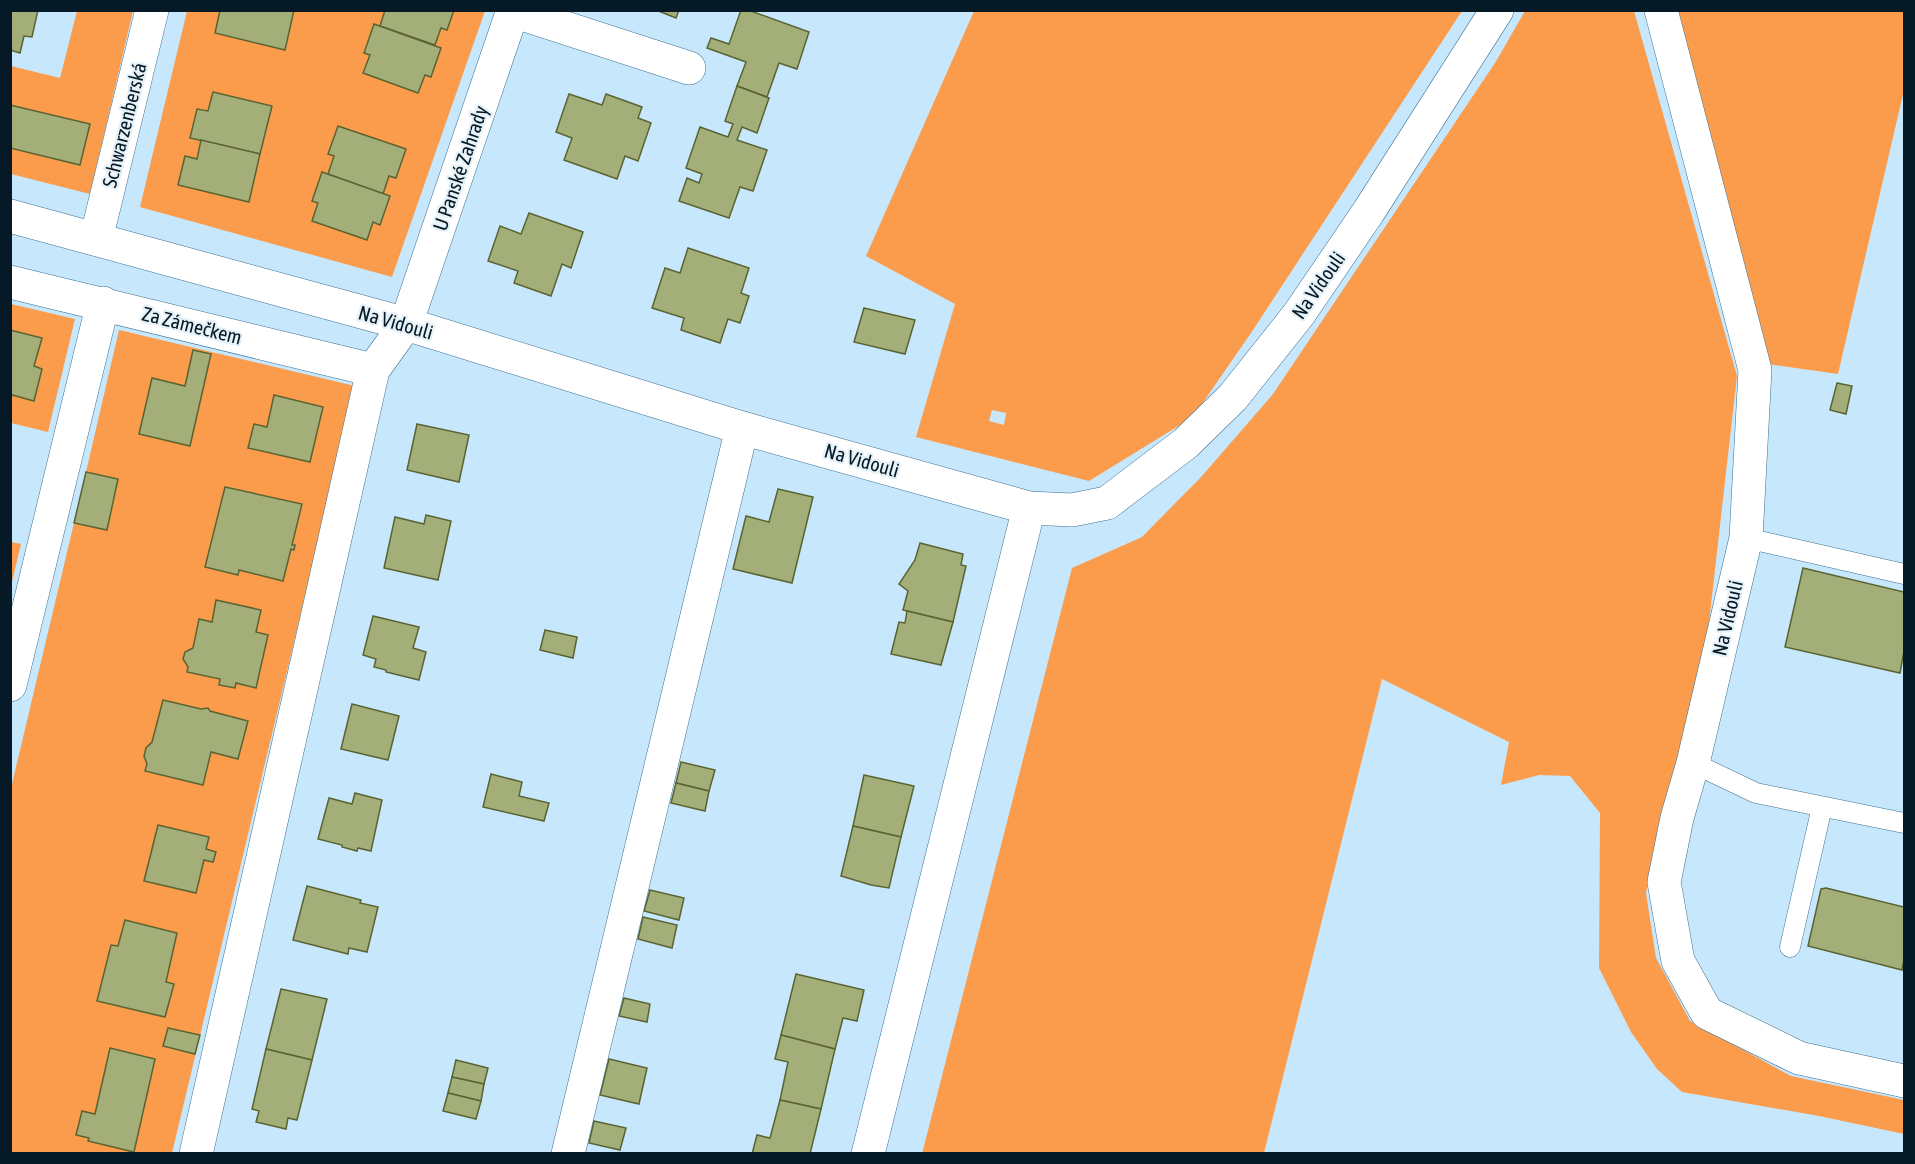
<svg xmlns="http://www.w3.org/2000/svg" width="1915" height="1164" viewBox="0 0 1915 1164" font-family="'Asap Condensed',sans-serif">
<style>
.green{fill:#fb9c4c;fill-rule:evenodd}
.building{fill:#a3ae79;stroke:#5a6431;stroke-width:1.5}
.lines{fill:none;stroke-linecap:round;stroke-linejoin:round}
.service-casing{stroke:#3f7191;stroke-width:21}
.minor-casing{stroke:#3f7191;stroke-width:34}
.service{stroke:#fff;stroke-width:20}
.minor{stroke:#fff;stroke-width:33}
.labels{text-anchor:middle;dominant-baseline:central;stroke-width:4.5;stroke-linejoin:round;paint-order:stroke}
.street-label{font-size:20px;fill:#051a26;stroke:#e6f1f8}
</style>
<rect width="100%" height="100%" fill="#c7e7fc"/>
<g class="green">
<path d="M77,11H133L90,194L11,174V148L80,165L11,105V66L60,78Z"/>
<path d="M187,11H220L215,33L285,49L294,11H385L380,26L373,25L364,53L370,55L363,73L418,92L425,75L431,76L441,48L435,45L441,28L447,30L454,11H485L392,277L140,207ZM213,92L272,106L249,202L179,185L185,157L197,159L201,140L190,137L197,109L208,111ZM338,126L405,149L396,178L389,176L383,194L389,196L379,225L373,222L367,240L312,221L318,203L312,201L322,172L328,174L334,156L328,154Z"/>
<path d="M974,11H1462L1253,330L1193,417L1089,481L916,437L955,304L866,256ZM992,410L1006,413L1004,425L989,421Z"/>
<path d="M1525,11H1634L1737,376L1693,763L1662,811L1646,893L1656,958L1690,1021L1791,1076L1904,1100V1134L1819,1116L1682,1092L1657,1069L1631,1032L1599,968L1600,813L1570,776L1539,775L1501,785L1509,742L1382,679L1264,1153L922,1154L1072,568L1142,537L1202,476L1273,394L1495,63Z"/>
<path d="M1677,11H1904V90L1838,374L1767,364Z"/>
<path d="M11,304L75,319L48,432L11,423L12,395L34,401L42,369L34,366L42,339L11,330Z"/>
<path d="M119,330L355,386L172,1153L11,1154V788L74,523L107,530L118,479L86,472Z"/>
<path d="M11,542L21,544L11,586L10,542Z"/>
</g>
<g class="building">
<path d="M10,10H38L32,37L24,36L20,53L10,50Z"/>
<path d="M220,10H294L285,50L215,33Z"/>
<path d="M385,10H454L447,30L441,28L435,45L380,26Z"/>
<path d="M656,10H679L676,18Z"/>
<path d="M741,10H748L809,32L797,69L779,63L767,97L737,86L746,62L707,48L711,38L729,44Z"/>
<path d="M374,24L441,48L431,77L425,75L418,93L363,73L370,55L364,53Z"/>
<path d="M737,86L769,98L757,133L742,127L737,140L767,150L753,191L740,187L729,218L679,201L687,178L699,183L702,174L686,168L700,127L728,137L733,124L725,121Z"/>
<path d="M213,92L272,106L260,154L190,138L197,109L208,111Z"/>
<path d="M569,94L602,105L606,94L642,107L638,118L651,123L638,161L625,156L617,179L564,160L572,138L556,132Z"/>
<path d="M10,105L90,124L80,165L10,148Z"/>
<path d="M338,126L406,149L396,178L389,176L383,194L328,174L334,156L328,154Z"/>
<path d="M201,140L260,154L249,202L178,185L185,156L197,159Z"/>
<path d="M322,172L390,196L380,225L373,222L367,240L312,221L318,203L312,201Z"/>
<path d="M529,213L583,232L571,268L562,264L551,296L514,283L518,271L488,261L500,226L521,234Z"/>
<path d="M688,248L749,268L741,293L749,296L740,323L728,319L720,343L681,330L684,318L652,308L665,268L680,273Z"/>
<path d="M864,308L915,320L905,354L854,342Z"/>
<path d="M10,330L42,338L34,366L42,369L34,401L12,395L10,400Z"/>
<path d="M193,350L211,354L190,446L139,434L152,378L185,386Z"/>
<path d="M1837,383L1852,386L1846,414L1830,410Z"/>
<path d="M274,395L323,407L310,462L248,448L254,424L267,427Z"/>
<path d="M417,424L469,435L459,482L407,470Z"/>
<path d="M86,472L118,479L107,530L74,523Z"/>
<path d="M225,487L302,504L292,545H295L294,550L291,549L283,581L239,570L238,575L205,567Z"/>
<path d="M778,489L813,497L792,583L733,569L746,516L769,522Z"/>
<path d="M426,515L451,521L438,580L384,568L395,517L424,524Z"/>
<path d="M920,543L963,554L961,565L966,566L953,622L903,610L908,591L899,584L915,560Z"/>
<path d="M1803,568L1904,592V651L1900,673L1785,647Z"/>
<path d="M216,600L261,610L256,632L268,635L256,688L236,683L235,688L219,685L220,679L187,672L188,667L183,659L185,652L193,648L199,619L212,622Z"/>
<path d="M907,611L953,622L941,665L891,654L899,622L905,623Z"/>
<path d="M373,616L419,627L413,648L426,652L419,680L386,672V670L374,667L376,659L363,655Z"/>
<path d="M545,630L577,637L573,658L540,650Z"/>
<path d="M163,700L201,709L208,708L210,711L248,721L238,759L211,752L203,785L145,771L147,764L144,756L146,748L152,742Z"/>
<path d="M352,704L399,716L388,760L341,749Z"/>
<path d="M681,762L715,770L709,791L676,783Z"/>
<path d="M491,774L522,782L519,796L549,803L544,821L483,807Z"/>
<path d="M864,775L914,786L901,837L853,826Z"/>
<path d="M676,783L709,791L705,811L671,803Z"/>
<path d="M355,793L382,800L371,851L358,848L357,851L342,847V845L318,839L329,798L352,804Z"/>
<path d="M158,825L209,837L206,849L216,852L213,862L204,860L196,893L144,881Z"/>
<path d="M853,826L901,837L889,888L871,885L841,876Z"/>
<path d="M307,886L361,900L360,903L378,907L367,952L349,948L348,954L293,940Z"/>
<path d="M1826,888L1904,907V960L1902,970L1808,946L1821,889Z"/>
<path d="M650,890L684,898L679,920L644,911Z"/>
<path d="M643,917L677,925L672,948L638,939Z"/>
<path d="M125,920L177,933L166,982L174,984L165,1017L97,1001L111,945L118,946Z"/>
<path d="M796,974L864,990L857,1021L843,1018L835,1049L781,1035Z"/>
<path d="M281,989L327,999L312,1060L266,1049Z"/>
<path d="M624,998L650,1004L647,1022L619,1016Z"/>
<path d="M168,1028L200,1035L195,1054L163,1046Z"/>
<path d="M781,1035L835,1049L821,1109L780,1100L788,1062L775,1059Z"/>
<path d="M110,1048L155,1059L134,1152L88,1141L89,1138L76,1135L82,1111L95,1114Z"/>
<path d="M266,1049L312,1060L297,1120L288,1118L286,1129L256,1122L259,1111L252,1109Z"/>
<path d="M609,1059L647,1068L639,1104L600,1095Z"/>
<path d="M456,1060L488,1068L484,1084L452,1077Z"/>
<path d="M452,1077L484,1084L481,1101L448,1093Z"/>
<path d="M448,1093L481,1101L476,1119L443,1111Z"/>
<path d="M780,1100L821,1109L810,1154H752L757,1135L770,1138Z"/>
<path d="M594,1121L626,1128L620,1150L589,1143Z"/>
</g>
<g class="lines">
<g class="service-casing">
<g id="service">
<path d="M1746,538L1904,574"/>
<path d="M1693,763L1756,793L1904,823"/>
<path d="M1790,947L1822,807"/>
</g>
</g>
<g class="minor-casing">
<g id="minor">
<path d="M1661,10L1755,370L1746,538L1693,763L1677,818L1664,882L1678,961L1707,1013L1799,1058L1904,1081"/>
<path d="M513,11L689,68"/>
<path d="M10,216L406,324L742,428L1029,508L1072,510L1107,503L1186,443L1233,397L1299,314L1369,211L1497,10"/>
<path d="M96,239L152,10"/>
<path d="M10,282L373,370"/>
<path d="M10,685L103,303"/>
<path d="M196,1154L373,370L406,324L513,10"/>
<path d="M568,1154L742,428"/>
<path d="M868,1154L1029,508"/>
</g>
</g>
<use href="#service" class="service"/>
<use href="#minor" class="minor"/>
</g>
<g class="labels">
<g class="street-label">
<text transform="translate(124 125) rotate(-76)">Schwarzenberská</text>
<text transform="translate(460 168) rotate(-71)">U Panské Zahrady</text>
<text transform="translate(1318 285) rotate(-55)">Na Vidouli</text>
<text transform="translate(396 322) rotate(16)">Na Vidouli</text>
<text transform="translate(192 325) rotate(14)">Za Zámečkem</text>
<text transform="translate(862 460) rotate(16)">Na Vidouli</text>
<text transform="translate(1727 618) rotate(-77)">Na Vidouli</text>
</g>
</g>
<rect width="1915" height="1164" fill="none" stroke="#051a26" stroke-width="24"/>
</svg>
